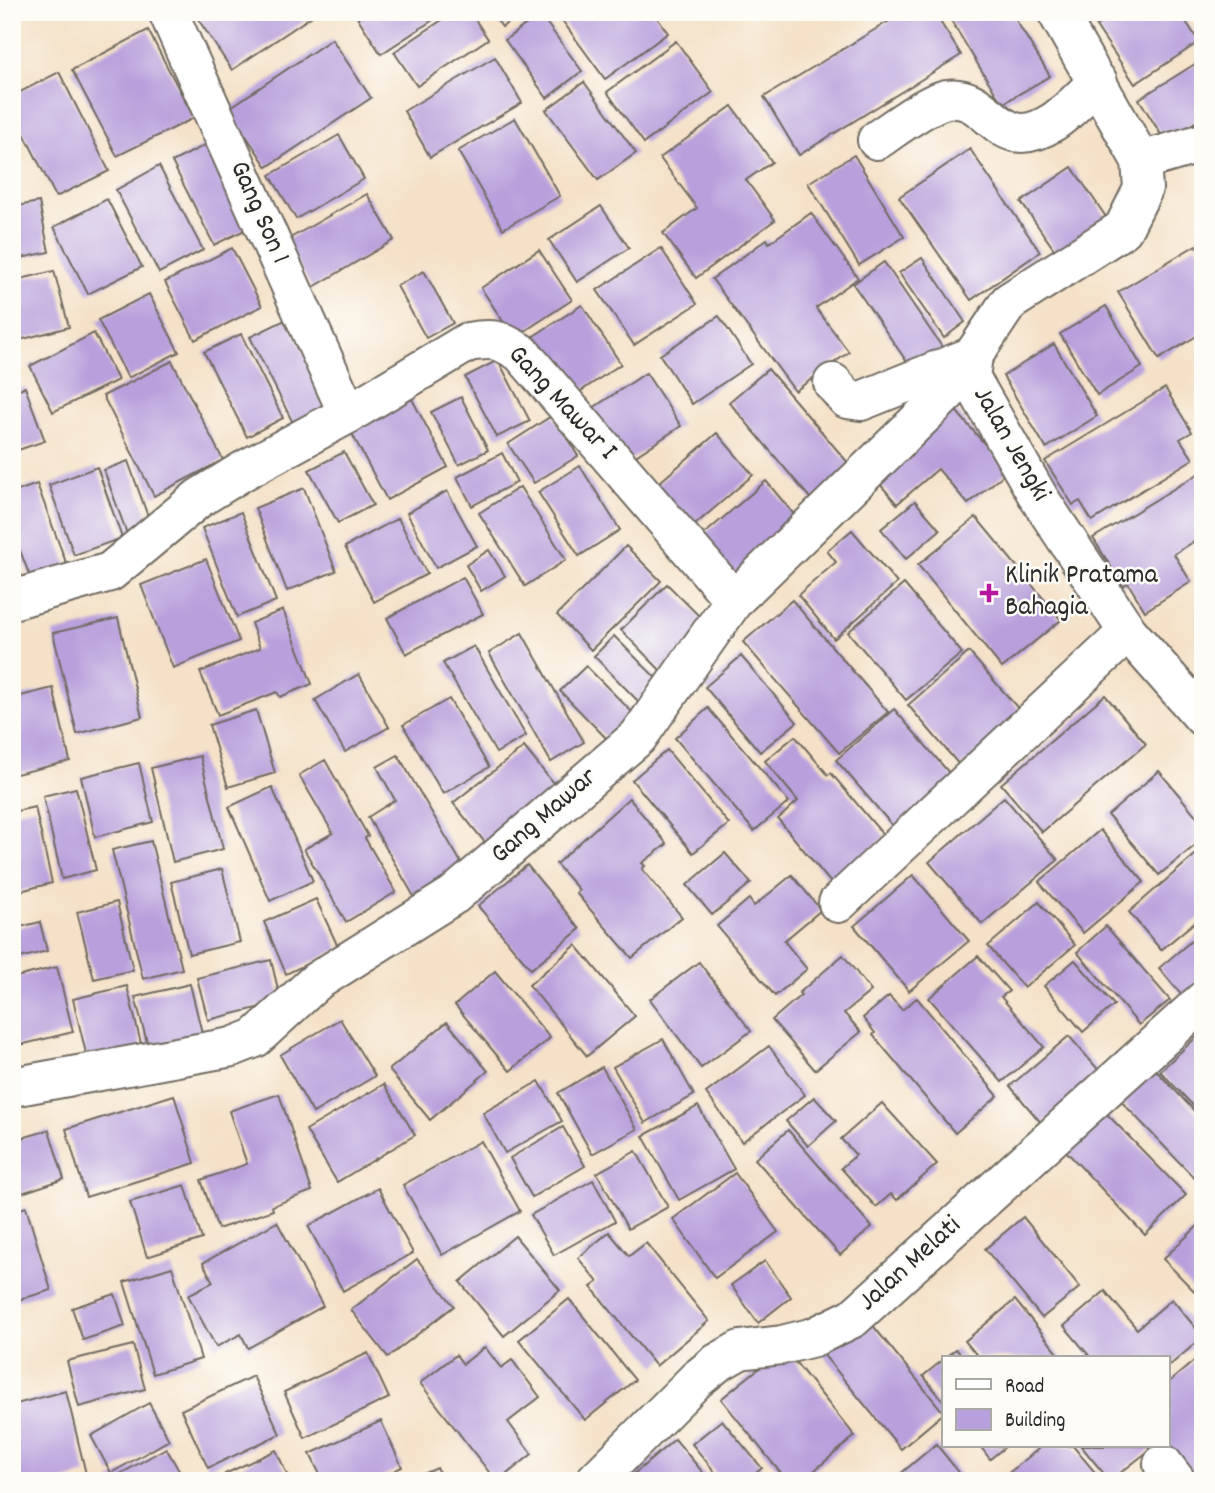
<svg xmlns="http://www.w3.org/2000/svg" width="1215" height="1493" viewBox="0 0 1215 1493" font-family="Dekko,sans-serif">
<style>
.building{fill:#b8a0dc}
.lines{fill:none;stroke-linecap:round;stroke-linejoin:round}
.minor-casing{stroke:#716b62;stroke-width:42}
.minor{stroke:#fff;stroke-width:38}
.poi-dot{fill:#b5179e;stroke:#fdfcf7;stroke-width:2.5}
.labels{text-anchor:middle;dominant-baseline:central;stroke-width:5;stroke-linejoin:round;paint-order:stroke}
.street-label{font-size:28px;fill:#2b2b2b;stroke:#fdfcf7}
.poi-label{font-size:28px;fill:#2b2b2b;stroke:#fdfcf7;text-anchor:start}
</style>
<rect width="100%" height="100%" fill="#fdfcf7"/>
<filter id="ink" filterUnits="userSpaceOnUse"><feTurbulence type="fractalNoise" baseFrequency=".0143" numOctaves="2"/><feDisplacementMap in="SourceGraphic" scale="14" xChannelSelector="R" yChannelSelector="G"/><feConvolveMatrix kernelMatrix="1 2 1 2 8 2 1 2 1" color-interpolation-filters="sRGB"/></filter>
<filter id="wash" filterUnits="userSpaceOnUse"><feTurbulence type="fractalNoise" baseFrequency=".00686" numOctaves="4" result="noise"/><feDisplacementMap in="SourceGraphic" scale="28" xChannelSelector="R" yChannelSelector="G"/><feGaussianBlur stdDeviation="1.57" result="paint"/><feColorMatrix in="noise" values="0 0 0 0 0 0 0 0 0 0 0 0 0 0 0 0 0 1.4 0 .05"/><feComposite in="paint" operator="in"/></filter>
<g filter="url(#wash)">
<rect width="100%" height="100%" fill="#f4e1c7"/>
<g id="blocks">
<g class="building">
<path d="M201,12H318L232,70L196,16Z"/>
<path d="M354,12H445L381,54Z"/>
<path d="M454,12H470L488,39L417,86L394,52Z"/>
<path d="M491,12H522L502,27Z"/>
<path d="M556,12H653L668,33L605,79Z"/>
<path d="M904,12H934L961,55L799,155L764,97Z"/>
<path d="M946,12H1011L1050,76L1002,104Z"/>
<path d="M1116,12H1180L1199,42L1135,84L1096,26Z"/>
<path d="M540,14L582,71L547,98L505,40Z"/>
<path d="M148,30L194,118L117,156L72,70Z"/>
<path d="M332,39L371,98L267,167L228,109Z"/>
<path d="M676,41L713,92L644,143L607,92Z"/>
<path d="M495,57L522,103L430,157L404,111Z"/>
<path d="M1203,59V117L1165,141L1139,99Z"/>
<path d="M59,72L109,171L56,197L12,110V96Z"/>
<path d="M584,82L636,153L598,180L546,110Z"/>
<path d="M732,106L772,162L746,180L775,220L696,278L663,233L697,208L660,158Z"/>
<path d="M515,118L560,196L503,229L458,151Z"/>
<path d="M339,135L364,179L296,219L270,175Z"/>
<path d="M205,145L247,229L214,245L172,162Z"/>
<path d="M970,149L1040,252L971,300L899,197Z"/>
<path d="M854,155L904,237L859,265L808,183Z"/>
<path d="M159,166L203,250L159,273L116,190Z"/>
<path d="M12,167L19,193L12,195Z"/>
<path d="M1072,167L1106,217L1056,252L1021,202Z"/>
<path d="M367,194L394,240L312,288L285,241Z"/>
<path d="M107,199L142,267L88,294L54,227Z"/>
<path d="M39,202L49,252L12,260V207Z"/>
<path d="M601,206L629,248L577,282L549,240Z"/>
<path d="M811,213L858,278L816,308L849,352L795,391L712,279L767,239L769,243Z"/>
<path d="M1196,245L1203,256V332L1159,359L1118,292Z"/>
<path d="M232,248L262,306L195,340L165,282Z"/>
<path d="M661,248L697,304L634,345L597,290Z"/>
<path d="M539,250L572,300L514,338L481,288Z"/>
<path d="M922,258L965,322L944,338L899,273Z"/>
<path d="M884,262L944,350L914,372L853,284Z"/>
<path d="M54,271L69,327L12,342V281Z"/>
<path d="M424,271L453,323L426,338L397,286Z"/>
<path d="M149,294L179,352L128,378L98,320Z"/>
<path d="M582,305L621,364L566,401L526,341Z"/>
<path d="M1106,306L1142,367L1097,395L1060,334Z"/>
<path d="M719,316L751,364L692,404L660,355Z"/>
<path d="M287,319L334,413L297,431L250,337Z"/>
<path d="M94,333L118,380L53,412L30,366Z"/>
<path d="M241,334L283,418L247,437L204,352Z"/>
<path d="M1054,344L1097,416L1046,448L1003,376Z"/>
<path d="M498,360L530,421L497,437L465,377Z"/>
<path d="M172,361L223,460L154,496L103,396Z"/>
<path d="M768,369L855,471L815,504L729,402Z"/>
<path d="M646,373L681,426L625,463L590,410Z"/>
<path d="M25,387L45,441L12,452V391Z"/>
<path d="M1165,388L1192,432L1180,439L1193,459L1092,521L1080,501L1073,505L1045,461Z"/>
<path d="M461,397L488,450L459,465L431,412Z"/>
<path d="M412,399L448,467L387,500L351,432Z"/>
<path d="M951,405L1008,471L968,504L938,469L897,504L874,477Z"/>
<path d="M553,415L578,456L534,483L508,444Z"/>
<path d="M717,433L753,475L690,529L654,487Z"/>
<path d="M344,452L373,505L338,523L309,470Z"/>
<path d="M502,453L517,482L472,506L457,477Z"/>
<path d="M128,461L155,536L131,545L104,470Z"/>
<path d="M580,466L620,530L579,556L538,492Z"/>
<path d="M97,467L122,538L74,555L49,485Z"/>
<path d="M1203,471V536L1174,554L1191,582L1145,611L1128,583L1123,586L1093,538Z"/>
<path d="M766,481L802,524L738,578L702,536Z"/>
<path d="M37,484L71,576L35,590L12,529V493Z"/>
<path d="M520,487L566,560L525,586L479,513Z"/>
<path d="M304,488L336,571L287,591L255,508Z"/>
<path d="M447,491L477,546L436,568L407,513Z"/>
<path d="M915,501L940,530L906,559L881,529Z"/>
<path d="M241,512L276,601L237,617L202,528Z"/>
<path d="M976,517L1061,620L1002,668L918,565Z"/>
<path d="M398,518L427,574L374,602L345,547Z"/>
<path d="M852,530L897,583L834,639L798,595L836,562L827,551Z"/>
<path d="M626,546L661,581L591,650L557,615Z"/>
<path d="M489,550L505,576L481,591L466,565Z"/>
<path d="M12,552L22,578L12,582Z"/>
<path d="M206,559L239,641L173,668L141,585Z"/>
<path d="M463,577L483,614L406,654L387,618Z"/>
<path d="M667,584L709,626L662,672L621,630Z"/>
<path d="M904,584L962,653L906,700L848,632Z"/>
<path d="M792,600L888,712L839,753L743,642Z"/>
<path d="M283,610L312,684L280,697L277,692L218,715L200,672L260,648L251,623Z"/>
<path d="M118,618L142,717L77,734L53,633Z"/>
<path d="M522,633L584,742L551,762L489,653Z"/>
<path d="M614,636L660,682L639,702L594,656Z"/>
<path d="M474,646L526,736L496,753L443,663Z"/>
<path d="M969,652L1023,714L961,767L908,705Z"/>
<path d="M741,656L797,722L760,752L705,687Z"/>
<path d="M586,666L635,715L608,740L560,691Z"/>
<path d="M359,674L389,727L345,752L315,700Z"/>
<path d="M53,688L70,761L12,775V698Z"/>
<path d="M1105,695L1146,744L1042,832L1001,784Z"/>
<path d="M449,699L489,767L443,794L403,725Z"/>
<path d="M708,708L789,802L754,831L675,738Z"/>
<path d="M894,709L957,782L898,832L836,760Z"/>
<path d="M256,710L275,773L228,787L209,725Z"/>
<path d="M795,736L828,775L831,773L885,837L831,883L778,819L798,801L765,761Z"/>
<path d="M524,747L562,794L491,850L453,803Z"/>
<path d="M667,750L729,824L693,853L632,780Z"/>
<path d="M398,755L469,876L416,900L368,817L395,800L377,767Z"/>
<path d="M200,756L223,849L173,862L151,768Z"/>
<path d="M325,760L368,836L365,838L396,892L346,922L304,849L333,833L299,775Z"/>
<path d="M139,763L153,822L95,837L81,777Z"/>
<path d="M1159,771L1203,824V839L1159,875L1108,815Z"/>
<path d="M272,787L313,881L270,901L229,807Z"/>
<path d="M76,788L96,870L62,879L43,796Z"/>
<path d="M1004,797L1058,860L982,924L929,862Z"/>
<path d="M629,798L667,844L642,863L645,866L642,869L682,917L632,958L576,893L579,890L556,864Z"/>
<path d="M35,807L52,883L16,892L12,876V812Z"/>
<path d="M1100,830L1144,882L1083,933L1039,882Z"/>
<path d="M151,841L182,969L143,979L112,850Z"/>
<path d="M1203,848V915L1161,950L1129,912Z"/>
<path d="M725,853L751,883L712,915L687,885Z"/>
<path d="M527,865L580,929L531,969L478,906Z"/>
<path d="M222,869L240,942L189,954L171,882Z"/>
<path d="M792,875L821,910L784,941L807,969L775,996L717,926L749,899L754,906Z"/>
<path d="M913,875L969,941L909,991L854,926Z"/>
<path d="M316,899L339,949L286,974L264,922Z"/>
<path d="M117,902L133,970L94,979L77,912Z"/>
<path d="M1039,902L1075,945L1024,988L988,946Z"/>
<path d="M40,922L47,951L12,960V929Z"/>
<path d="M1106,926L1170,1000L1139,1025L1077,952Z"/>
<path d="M1203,931V982L1184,998L1159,968Z"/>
<path d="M576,945L635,1016L587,1056L529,985Z"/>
<path d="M843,955L871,991L844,1013L861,1032L815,1070L772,1020L801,995L799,993Z"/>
<path d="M978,956L1009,991L1001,997L1044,1047L1002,1082L929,998Z"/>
<path d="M271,960L281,1002L208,1020L197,978Z"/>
<path d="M1075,960L1114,1005L1083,1032L1044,986Z"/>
<path d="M699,962L751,1031L701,1068L650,999Z"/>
<path d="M57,967L73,1032L12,1047V978Z"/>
<path d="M495,971L550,1038L510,1071L455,1005Z"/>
<path d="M190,984L202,1033L148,1046L135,997Z"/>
<path d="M127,986L143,1052L89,1066L73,999Z"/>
<path d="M889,996L902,1010L917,998L998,1096L955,1133L873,1035L875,1033L863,1018Z"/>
<path d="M340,1019L375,1076L313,1113L280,1055Z"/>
<path d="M447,1022L488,1071L430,1120L389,1070Z"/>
<path d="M1203,1031V1116L1160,1071Z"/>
<path d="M1069,1036L1102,1074L1042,1124L1010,1086Z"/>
<path d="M663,1039L694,1095L645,1123L613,1067Z"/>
<path d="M769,1046L805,1095L742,1142L706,1093Z"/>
<path d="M602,1067L637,1129L592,1154L558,1093Z"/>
<path d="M1153,1067L1203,1120V1187L1119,1099Z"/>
<path d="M539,1081L562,1121L505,1153L483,1113Z"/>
<path d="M384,1084L415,1135L337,1182L306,1130Z"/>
<path d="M279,1094L312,1191L272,1206L273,1210L218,1229L201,1180L247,1164L229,1111Z"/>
<path d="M174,1095L195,1163L86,1197L66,1129Z"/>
<path d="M814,1097L836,1121L808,1146L786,1121Z"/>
<path d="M882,1103L937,1164L897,1200L891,1194L876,1207L841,1168L856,1155L841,1139Z"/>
<path d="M698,1106L734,1169L679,1200L643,1136Z"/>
<path d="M1104,1111L1186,1195L1145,1235L1064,1149Z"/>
<path d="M563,1127L585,1166L532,1197L510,1158Z"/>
<path d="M49,1130L64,1179L16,1195L12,1183V1141Z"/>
<path d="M788,1130L872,1227L840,1255L755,1159Z"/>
<path d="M481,1141L520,1211L442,1255L403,1185Z"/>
<path d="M636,1151L668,1207L628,1229L597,1173Z"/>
<path d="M735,1173L778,1232L715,1278L673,1219Z"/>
<path d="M593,1180L615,1221L554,1255L531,1215Z"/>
<path d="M185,1185L202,1239L147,1257L130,1202Z"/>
<path d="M378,1188L413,1253L343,1291L308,1226Z"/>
<path d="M26,1207L51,1290L12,1302V1212Z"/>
<path d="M1023,1217L1080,1287L1042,1318L985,1249Z"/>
<path d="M1203,1221V1300L1163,1259Z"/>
<path d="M277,1222L323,1306L248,1348L241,1334L216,1347L188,1295L213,1282L203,1263Z"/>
<path d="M609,1232L629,1256L646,1243L709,1321L656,1366L591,1287L598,1282L578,1258Z"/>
<path d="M515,1236L560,1290L504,1336L460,1282Z"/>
<path d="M417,1259L454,1306L388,1357L351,1310Z"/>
<path d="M765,1261L791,1297L758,1323L731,1285Z"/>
<path d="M172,1267L201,1359L153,1374L124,1282Z"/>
<path d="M1105,1291L1137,1329L1172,1299L1203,1337L1168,1367V1358H1091L1064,1326Z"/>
<path d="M115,1294L125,1326L83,1340L72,1308Z"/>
<path d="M569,1299L635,1380L585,1420L519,1340Z"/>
<path d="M1015,1300L1062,1358H979L965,1341Z"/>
<path d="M866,1317L944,1413L901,1449L822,1353Z"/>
<path d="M133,1345L145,1389L79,1407L67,1361Z"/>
<path d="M485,1347L501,1368L512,1360L540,1397L508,1422L532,1454L498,1481H496L420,1383L456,1355L463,1364Z"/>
<path d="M784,1348L855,1436L802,1481H787L721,1399Z"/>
<path d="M956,1349L964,1358H944Z"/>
<path d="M368,1353L389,1398L305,1438L284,1392Z"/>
<path d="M944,1359V1402L923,1376Z"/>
<path d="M1194,1361L1203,1372V1481H1192L1163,1446H1168V1383Z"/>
<path d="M253,1376L280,1434L208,1468L181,1410Z"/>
<path d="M66,1391L86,1474L61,1481H15L12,1471V1405Z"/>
<path d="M149,1403L169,1440L111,1473L91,1436Z"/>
<path d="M722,1420L762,1468L746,1481H722L692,1444Z"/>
<path d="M381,1421L402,1467L373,1481H323L310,1454Z"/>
<path d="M675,1439L710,1481H637L633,1475Z"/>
<path d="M936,1444L966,1481H892Z"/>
<path d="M980,1446H1006L990,1459Z"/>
<path d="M1042,1446H1073L1099,1477L1094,1481H999Z"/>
<path d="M1081,1446H1148L1151,1449L1110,1481Z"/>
<path d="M166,1448L185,1481H108Z"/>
<path d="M276,1450L290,1481H229L225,1474Z"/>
<path d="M437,1468L443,1481H408Z"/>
</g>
</g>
</g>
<g filter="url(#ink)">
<use href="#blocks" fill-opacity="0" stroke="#716b62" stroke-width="2"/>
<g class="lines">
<g class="minor-casing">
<g id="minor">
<path d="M168,12L348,414"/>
<path d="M1057,12L1141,161L1143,189L1123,229L1009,302L973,356L970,377L1039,498L1128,632L1203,717"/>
<path d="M877,140C893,129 929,102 947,99C993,93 996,158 1053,122C1069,112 1084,94 1098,82"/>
<path d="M1141,161L1203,143"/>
<path d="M833,383L847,399L861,401L973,356"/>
<path d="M12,600L110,572L199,498L243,471L348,414L468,342C493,338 500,339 521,353L734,600"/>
<path d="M838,903L1128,632"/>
<path d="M12,1087L232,1047L255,1038L317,981L454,895L638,737L734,600L957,383L970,377"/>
<path d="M1163,1464L1176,1481"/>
<path d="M595,1481L697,1379L717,1363L740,1350L782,1345L814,1337L853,1318L1203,1001"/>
</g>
</g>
<use href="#minor" class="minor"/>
</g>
</g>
<path class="poi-dot" d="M985.5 582.5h7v7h7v7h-7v7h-7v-7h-7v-7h7z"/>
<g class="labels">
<g class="street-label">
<text transform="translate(258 213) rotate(66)">Gang Son 1</text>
<text transform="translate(561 404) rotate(47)">Gang Mawar I</text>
<text transform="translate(1010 445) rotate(60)">Jalan Jengki</text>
<text transform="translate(545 817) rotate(-41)">Gang Mawar</text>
<text transform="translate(911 1265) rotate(-42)">Jalan Melati</text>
</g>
<g class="poi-label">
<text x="1005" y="577">Klinik Pratama<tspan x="1005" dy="32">Bahagia</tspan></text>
</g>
</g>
<rect width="1215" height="1493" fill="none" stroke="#fdfcf7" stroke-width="42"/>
<rect x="942" y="1356" width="228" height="91" fill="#fdfcf7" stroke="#a9a8a5" stroke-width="2"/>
<rect x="956" y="1379" width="35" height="10" fill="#ffffff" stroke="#a9a8a5" stroke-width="2"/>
<text x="1005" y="1392" font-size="21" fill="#2b2b2b">Road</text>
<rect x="956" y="1409" width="35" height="21" fill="#b8a0dc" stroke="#a9a8a5" stroke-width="2"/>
<text x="1005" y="1426" font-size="21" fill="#2b2b2b">Building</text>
</svg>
